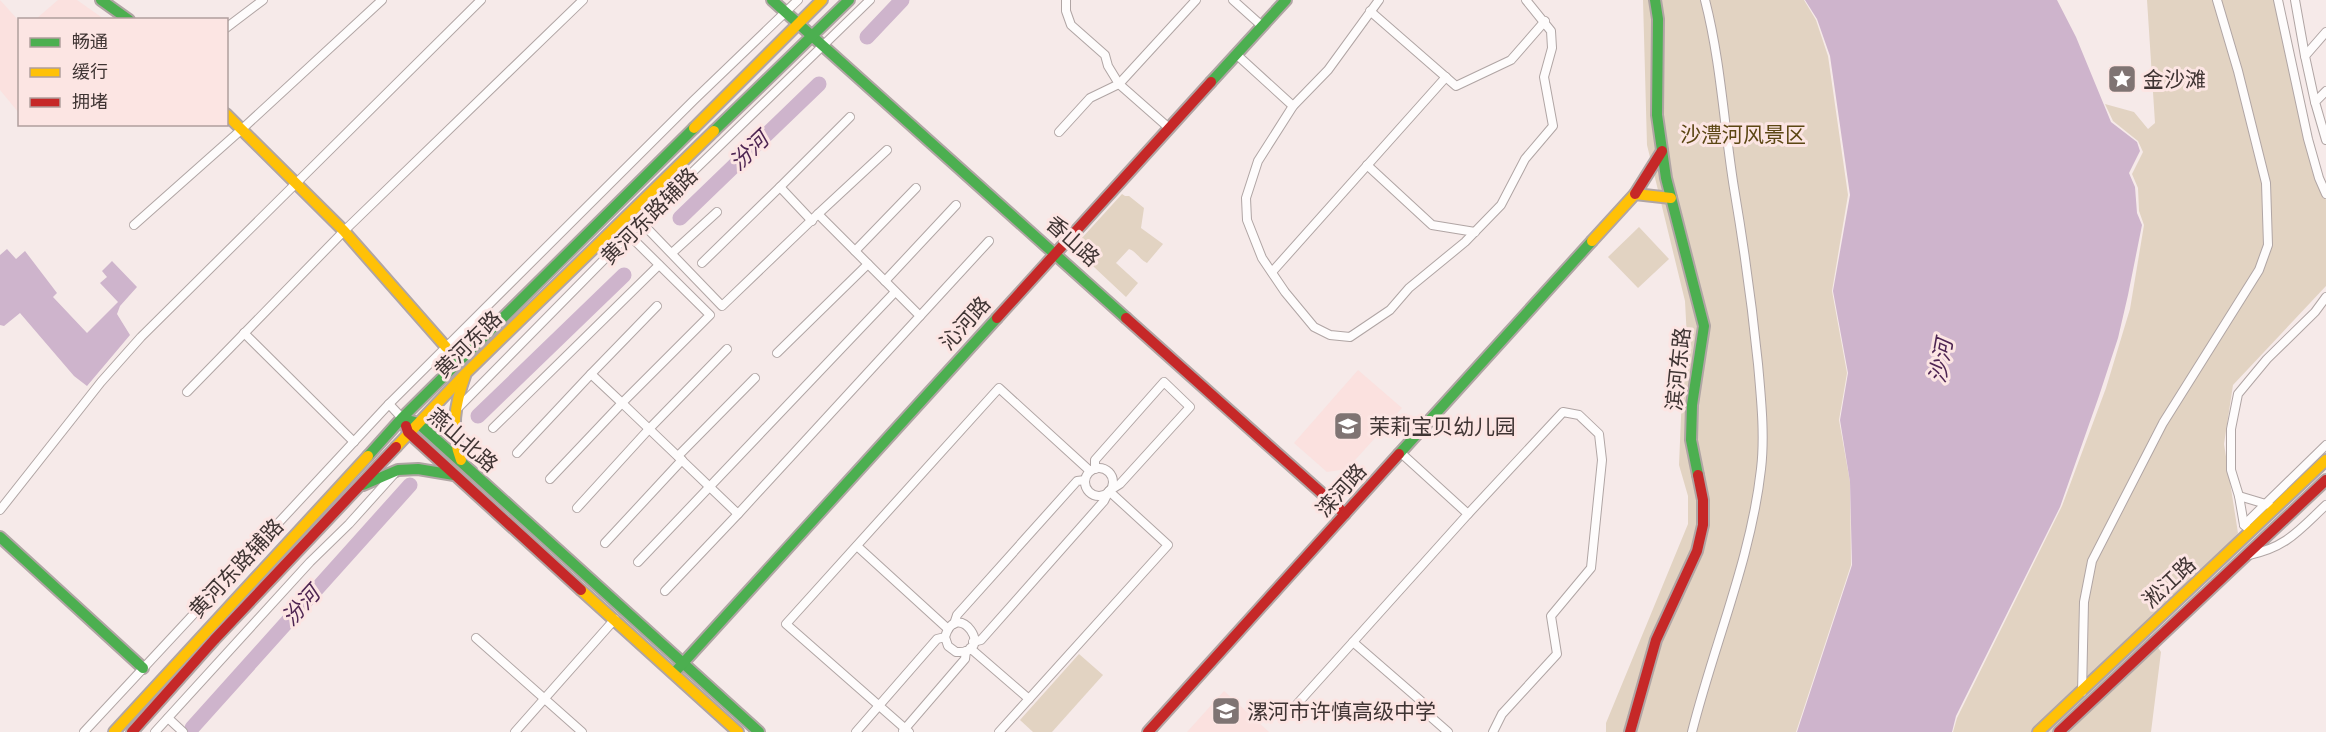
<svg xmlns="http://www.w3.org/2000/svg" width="2326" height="732" viewBox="0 0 2326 732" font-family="Poppins,'Noto Sans SC',sans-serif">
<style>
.built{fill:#fbe1df}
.green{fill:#e2d3c2}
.water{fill:#ceb4cc}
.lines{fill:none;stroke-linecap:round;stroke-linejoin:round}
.river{stroke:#ceb4cc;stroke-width:15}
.street-casing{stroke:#b0a5a4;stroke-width:10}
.fast-casing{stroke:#b0a5a4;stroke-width:14}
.slow-casing{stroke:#b0a5a4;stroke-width:14}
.jam-casing{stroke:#b0a5a4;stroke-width:14}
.street{stroke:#fefcfc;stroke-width:8}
.fast{stroke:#4caf50;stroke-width:10}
.slow{stroke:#ffc107;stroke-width:10}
.jam{stroke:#c62828;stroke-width:10}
.labels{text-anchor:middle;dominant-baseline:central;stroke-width:6;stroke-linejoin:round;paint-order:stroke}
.poi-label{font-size:21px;fill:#3f3433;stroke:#fce5e3;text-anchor:start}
.park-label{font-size:21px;fill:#5b4613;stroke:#fce5e3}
.street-label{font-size:21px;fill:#3f3433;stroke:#fce5e3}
.water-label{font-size:22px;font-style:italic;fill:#4e2552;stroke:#fce5e3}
</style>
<rect width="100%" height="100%" fill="#f6eae9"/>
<g class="built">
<path d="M0,0L19,21V113L0,90Z"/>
<path d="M58,0H77L104,19H36Z"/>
<path d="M1358,370L1402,408L1347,469L1327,472L1294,443Z"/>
<path d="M1224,691L1269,732H1187Z"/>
</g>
<g class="green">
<path d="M1643,0H1804L1816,20L1828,56L1848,195L1832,291L1847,373L1839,420L1850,482L1851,565L1796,732H1606V723L1688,524V496L1679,465L1682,394L1687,339L1685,301L1647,145Z"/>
<path d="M2147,0H2274L2312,164L2326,200V286L2233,385L2224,444L2238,533L2228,545L2143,626L2161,652L2151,732H1953L1957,718L2062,506L2106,388L2130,309L2144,225L2139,211L2138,188L2132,174L2143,152L2138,141L2113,121L2105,104L2134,112L2148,129L2155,123Z"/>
<path d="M1122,194L1125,196H1129L1144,208L1141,228L1163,244L1147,263C1139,259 1137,252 1129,249L1116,263L1138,283L1126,297L1078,252L1081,239Z"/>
<path d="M1639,227L1669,259L1638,288L1608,257Z"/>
<path d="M1079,654L1103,675L1052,732H1033L1020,720Z"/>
</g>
<g class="water">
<path d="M1805,0H2057L2076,37L2111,122L2137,142L2140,151L2129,173L2135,187L2137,213L2142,225L2128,295L2118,338L2099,396L2060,507L1956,716L1952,732H1797L1852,565L1850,482L1840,420L1848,373L1833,291L1850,195L1830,56L1817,19Z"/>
<path d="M7,249L16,259L25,251L57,293L53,297L87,333L118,302L100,283L107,277L102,271L112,261L137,287L120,306L117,314L130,335L87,386L74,376L20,313L4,326L0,325V255Z"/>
</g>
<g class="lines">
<g class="river">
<path d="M867,37L902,0"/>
<path d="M680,218L819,84"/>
<path d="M478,416L624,275"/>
<path d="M192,728L410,485"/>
</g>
<g class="street-casing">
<g id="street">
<path d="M1066,0V11L1071,25L1105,55L1108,66L1119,84L1169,128"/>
<path d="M1233,0L1262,26"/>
<path d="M1379,0L1328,70L1293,106L1258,161L1246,198L1247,220L1262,258L1285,292L1314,327L1330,335L1350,337L1390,310L1409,288L1465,242L1501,205L1525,159L1553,126L1544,77L1552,48L1551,31L1526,0"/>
<path d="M2278,0L2308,139L2319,178L2326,194"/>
<path d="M2295,0L2305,56"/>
<path d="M1370,11L1456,86L1511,60L1545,21"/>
<path d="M226,28L263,0"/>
<path d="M1236,54L1293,106"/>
<path d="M2326,91L2315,102L2326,140"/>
<path d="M2315,102L2305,56L2326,32"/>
<path d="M1059,132L1090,98L1119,84L1196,0"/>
<path d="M1367,165L1432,225L1475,232"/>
<path d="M780,187L850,117"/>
<path d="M818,214L887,150"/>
<path d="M134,225L241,130L382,0"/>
<path d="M629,235L710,315L622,403L738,514L920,316L818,214L722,306L641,222"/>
<path d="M855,251L916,188"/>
<path d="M672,253L717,212"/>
<path d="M702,263L780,187L812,221"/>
<path d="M1272,272L1446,77"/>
<path d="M885,281L956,205"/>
<path d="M920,316L989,241"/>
<path d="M244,333L354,442"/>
<path d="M777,353L868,264"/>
<path d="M591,374L657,306"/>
<path d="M187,392L344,231L583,0"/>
<path d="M389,404L402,418"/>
<path d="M456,410L641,222L870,0"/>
<path d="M493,428L659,265"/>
<path d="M517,453L591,374L622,403L550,479"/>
<path d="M1401,453L1468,514L1353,642L1421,701L1432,718L1448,732"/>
<path d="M678,456L755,378"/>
<circle cx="1099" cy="482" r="14"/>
<path d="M2239,496L2269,505"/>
<path d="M577,508L649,429L727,349"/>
<path d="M0,510L101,382L141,337L481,0"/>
<path d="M1468,514L1563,412L1579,415L1599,434L1602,460L1591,568L1551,616L1557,654L1502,714L1493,732"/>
<path d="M2244,525L2326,445"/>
<path d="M2251,531L2244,525L2239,496L2231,470V429L2238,394L2267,359L2315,312L2326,297"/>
<path d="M605,543L682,460"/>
<path d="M857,546L948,629"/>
<path d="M2249,555C2287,547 2299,530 2326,505"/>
<path d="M638,562L895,292"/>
<path d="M665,591L738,514"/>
<path d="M954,624L957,615L1077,481L1085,480"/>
<path d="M476,638L582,732"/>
<path d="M973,642L981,640L1104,501L1109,491L1120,484L1190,407L1164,382L1095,460V469"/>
<path d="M970,648L1029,699"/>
<path d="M2082,692L2084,602L2092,561L2163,423L2259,270L2268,245L2266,183L2238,71L2217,0"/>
<path d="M1289,713L1353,642"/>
<path d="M168,718L183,732"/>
<path d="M903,731L965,659L966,651"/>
<path d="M84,732L389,404L694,100L798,0"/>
<path d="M155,732L310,562L349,524L394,474"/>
<path d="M515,732L615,619"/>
<path d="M856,732L937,639L945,637C957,596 998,655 956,652L948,646L945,637"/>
<path d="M909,732L786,624L999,388L1090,471"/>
<path d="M999,732L1168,545L1109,491"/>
<path d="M1692,732C1714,644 1751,559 1761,469C1765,435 1761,398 1758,364C1752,305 1744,247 1734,188C1724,126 1721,62 1705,0"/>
</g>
</g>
<g class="fast-casing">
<g id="fast">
<path d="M101,0L129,20"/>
<path d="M772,0L1126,318"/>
<path d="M1655,0L1658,19L1657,115L1666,178L1704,326L1692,405L1691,440L1698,475"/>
<path d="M1211,82L1286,0"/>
<path d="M714,131L849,0"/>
<path d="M411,421L418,423L759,732"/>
<path d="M1399,454L1592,241"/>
<path d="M368,456L402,418L694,128"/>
<path d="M363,485L398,470L418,469L454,475"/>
<path d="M0,537L143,668"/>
<path d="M674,673L997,318"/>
</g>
</g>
<g class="slow-casing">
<g id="slow">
<path d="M226,114L344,231L446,347"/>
<path d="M694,128L822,0"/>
<path d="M1592,241L1635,194L1671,198"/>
<path d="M396,447L466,373L714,131"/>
<path d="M461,460C450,431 455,404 465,376"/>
<path d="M581,590L738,732"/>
<path d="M114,732L368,456"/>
<path d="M2038,732L2326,460"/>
</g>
</g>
<g class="jam-casing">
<g id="jam">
<path d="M1635,194L1662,151"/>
<path d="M997,318L1211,82"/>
<path d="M1126,318L1345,514"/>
<path d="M406,426L408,432L581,590"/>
<path d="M132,732L214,640L396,447"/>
<path d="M1148,732L1399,454"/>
<path d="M1630,732L1656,640L1697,551L1703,525V500L1698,475"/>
<path d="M2059,732L2326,480"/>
</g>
</g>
<use href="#street" class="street"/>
<use href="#fast" class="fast"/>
<use href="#slow" class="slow"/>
<use href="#jam" class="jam"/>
</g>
<defs>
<g id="sight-square" transform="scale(1.5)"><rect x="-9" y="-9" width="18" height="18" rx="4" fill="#7f7473" stroke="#fce5e3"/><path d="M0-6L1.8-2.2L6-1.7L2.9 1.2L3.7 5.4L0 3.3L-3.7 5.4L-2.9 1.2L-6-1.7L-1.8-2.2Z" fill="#fff"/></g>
<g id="school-square" transform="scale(1.5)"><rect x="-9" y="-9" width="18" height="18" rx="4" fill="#7f7473" stroke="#fce5e3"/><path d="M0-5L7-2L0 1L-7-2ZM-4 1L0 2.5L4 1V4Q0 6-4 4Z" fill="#fff"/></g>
</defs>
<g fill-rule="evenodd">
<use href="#sight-square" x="2122" y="79"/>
<use href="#school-square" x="1348" y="426"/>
<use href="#school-square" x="1226" y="711"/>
</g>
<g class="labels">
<g class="poi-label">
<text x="2143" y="79">金沙滩</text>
<text x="1369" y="426">茉莉宝贝幼儿园</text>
<text x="1247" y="711">漯河市许慎高级中学</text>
</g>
<g class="park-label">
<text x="1743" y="134">沙澧河风景区</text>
</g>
<g class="street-label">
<text transform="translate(649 216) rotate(-45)">黄河东路辅路</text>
<text transform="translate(1073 241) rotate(42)">香山路</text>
<text transform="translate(965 323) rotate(-48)">沁河路</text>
<text transform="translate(468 344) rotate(-45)">黄河东路</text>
<text transform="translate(1678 369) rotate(-84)">滨河东路</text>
<text transform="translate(463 440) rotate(41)">燕山北路</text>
<text transform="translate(1341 490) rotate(-48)">滦河路</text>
<text transform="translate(236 568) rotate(-47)">黄河东路辅路</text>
<text transform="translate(2169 582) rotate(-43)">淞江路</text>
</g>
<g class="water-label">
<text transform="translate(749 151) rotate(-44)">汾河</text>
<text transform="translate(1941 361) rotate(-80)">沙河</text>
<text transform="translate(301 606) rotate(-48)">汾河</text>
</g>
</g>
<rect x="18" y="18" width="210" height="108" fill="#fce5e3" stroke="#b09e9d" stroke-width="1.5"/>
<rect x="30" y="38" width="30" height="9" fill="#4caf50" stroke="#b09e9d" stroke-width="1.5"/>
<text x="72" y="48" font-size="18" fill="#3f3433">畅通</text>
<rect x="30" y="68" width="30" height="9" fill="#ffc107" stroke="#b09e9d" stroke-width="1.5"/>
<text x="72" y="78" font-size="18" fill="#3f3433">缓行</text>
<rect x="30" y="98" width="30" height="9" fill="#c62828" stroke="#b09e9d" stroke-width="1.5"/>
<text x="72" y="108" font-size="18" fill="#3f3433">拥堵</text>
</svg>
